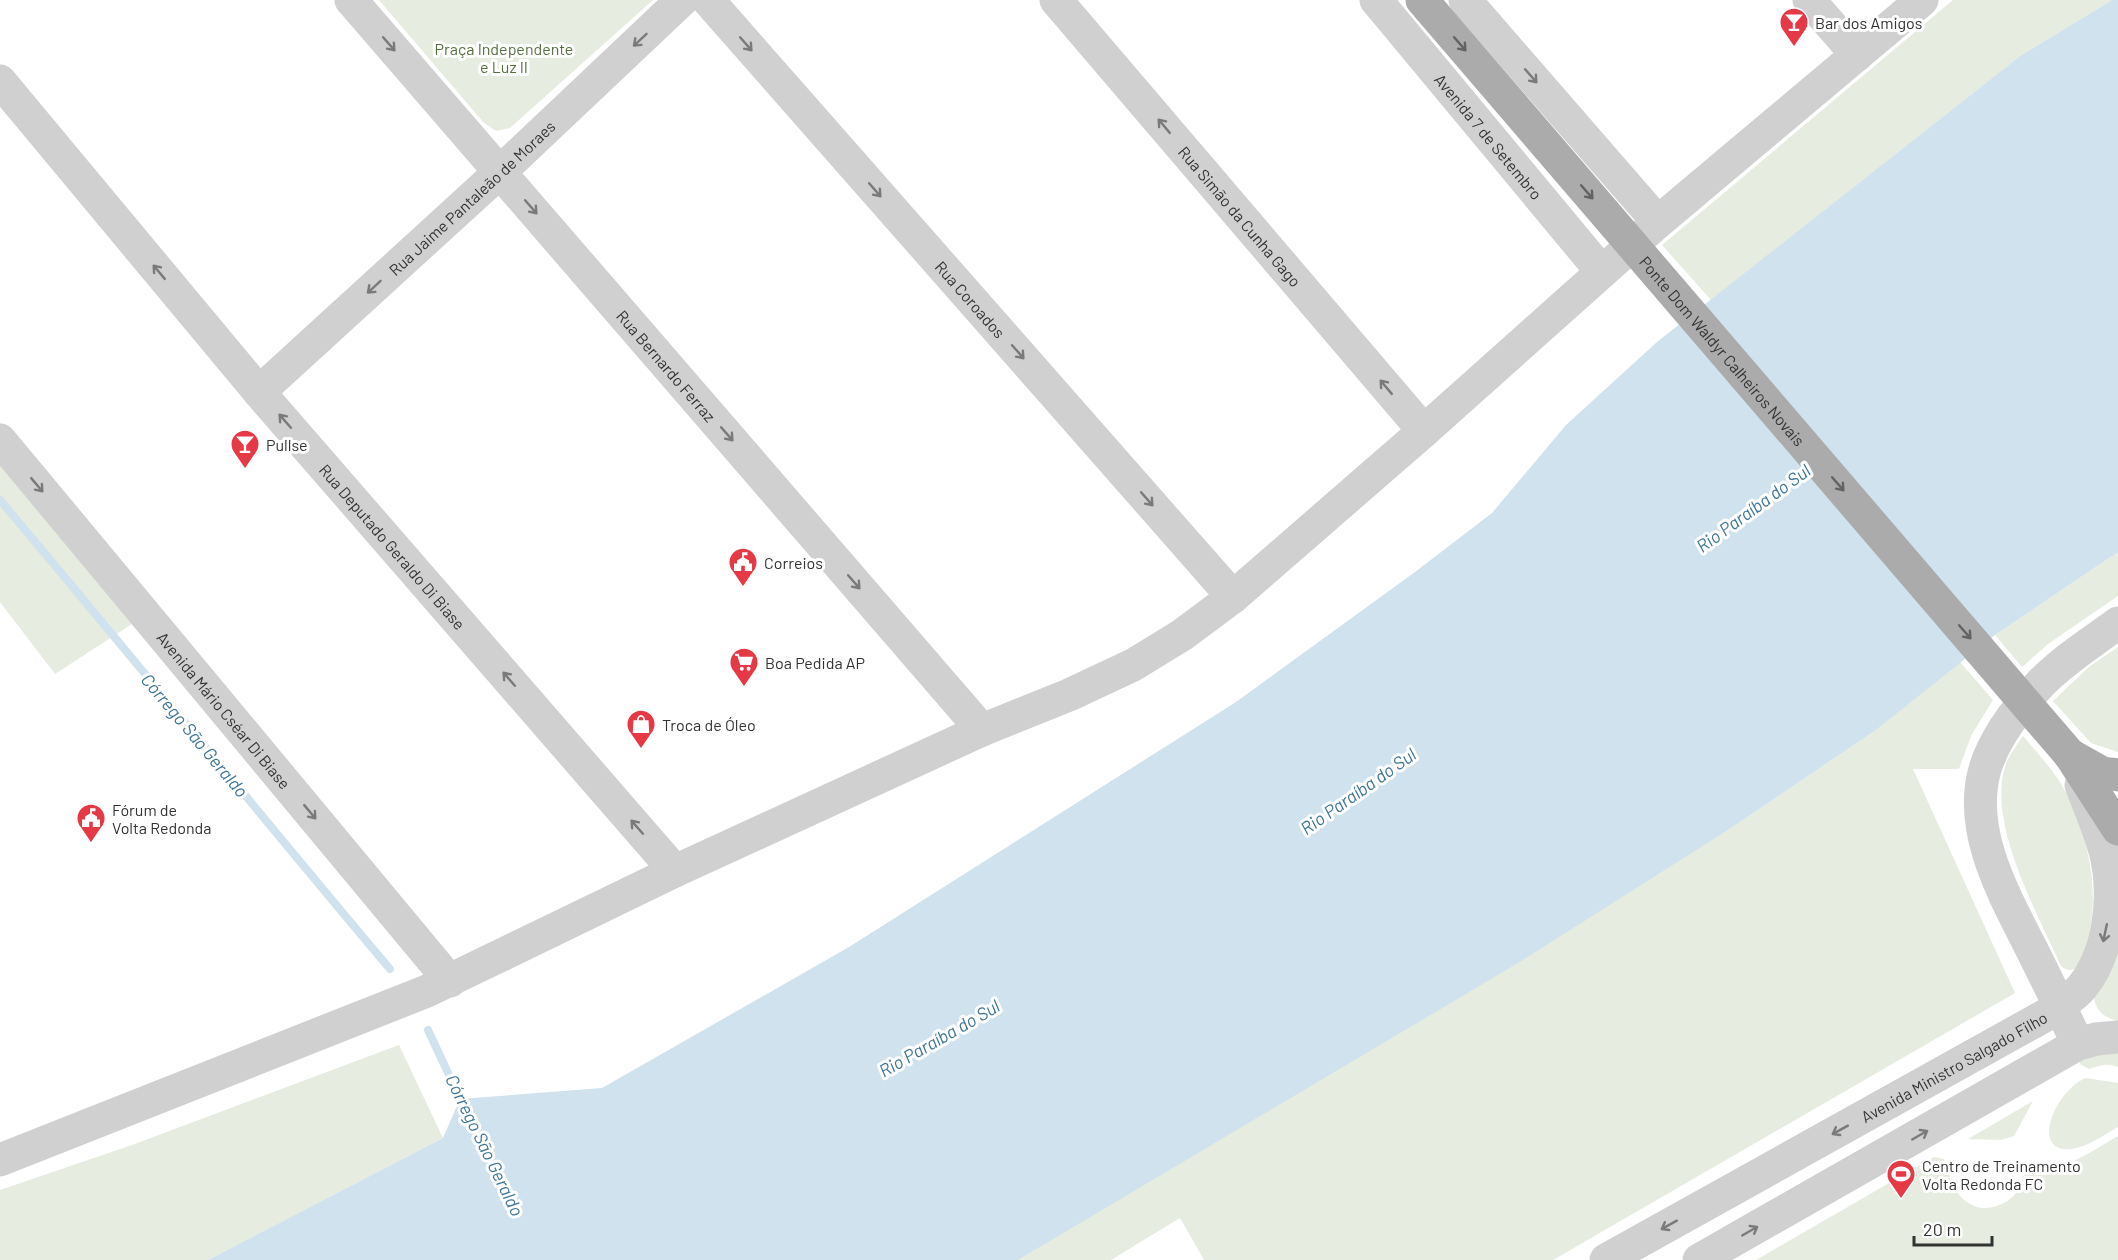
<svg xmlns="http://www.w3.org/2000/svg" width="2118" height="1260" viewBox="0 0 2118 1260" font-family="Barlow,sans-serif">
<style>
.green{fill:#e6ecdf}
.water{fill:#cfe2ee}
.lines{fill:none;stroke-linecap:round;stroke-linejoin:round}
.stream{stroke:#cfe2ee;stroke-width:8}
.minor{stroke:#d0d0d0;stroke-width:33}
.major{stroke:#ababab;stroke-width:33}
.major-bridge{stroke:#ababab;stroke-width:33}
.oneway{stroke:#7a7a7a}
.oneway2{stroke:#636363}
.labels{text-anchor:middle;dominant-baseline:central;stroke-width:6;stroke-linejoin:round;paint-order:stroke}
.poi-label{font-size:16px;fill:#333;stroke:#fff;text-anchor:start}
.park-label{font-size:16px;fill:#56703f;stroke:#fff}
.street-label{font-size:16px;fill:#333;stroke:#fff}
.water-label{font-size:18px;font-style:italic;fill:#3f7597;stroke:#fff}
</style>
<rect width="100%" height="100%" fill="#fff"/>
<g class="green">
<path d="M379,0H653L510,128L496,131L484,123Z"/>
<path d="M1953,0H2112L2020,56L1711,300L1662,245Z"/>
<path d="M0,464L132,624L55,674L0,602Z"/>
<path d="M2118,552V596L2048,644L2022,667L1995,635Z"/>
<path d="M2118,647V752L2091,743L2053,701L2090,666Z"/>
<path d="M1960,662L1993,700L1971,736L1959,769H1913L2015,993L1553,1260H1204L1180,1218L1111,1260H1018L1731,828L1876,730Z"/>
<path d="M2023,736C2041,757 2060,777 2071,803C2090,846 2100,896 2087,942C2085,949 2084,958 2080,964C2075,971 2068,972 2061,966C2038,914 1982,816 2008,759C2012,751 2018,743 2023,736Z"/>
<path d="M2118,921V1021C2105,1018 2095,1011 2094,996Z"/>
<path d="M399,1045L443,1138L208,1260H0V1190L132,1145Z"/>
<path d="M2118,1045V1067C2106,1062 2100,1066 2089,1069L2080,1064V1058Z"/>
<path d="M2086,1078L2118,1083V1127C2104,1135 2087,1147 2072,1149C2028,1154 2056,1089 2086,1078Z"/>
<path d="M2033,1101L2014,1136L2001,1140L1968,1139Z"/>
<path d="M2118,1136V1260H1756L1934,1157L1944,1159C1949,1166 1948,1173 1951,1180C1957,1198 1974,1212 1993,1207C2001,1205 2010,1201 2016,1193C2022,1184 2022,1172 2033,1167C2041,1163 2058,1167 2069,1163C2086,1156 2102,1145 2118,1136Z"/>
</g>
<path class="water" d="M2112,0H2118V552L1995,635L1876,730L1731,828L1518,963L1018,1260H208L443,1138L460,1099L602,1088L849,947L1236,702L1415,572L1492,513L1566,425L1657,342L2020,56Z"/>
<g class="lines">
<g class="stream">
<path d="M0,500C131,655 259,814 390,969"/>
<path d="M428,1030L464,1107"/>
</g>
<g class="minor">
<path id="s1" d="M351,0L982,730"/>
<path id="s2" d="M708,0L1233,597"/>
<path id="s3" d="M1056,0L1424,431"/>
<path id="s4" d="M1376,0L1602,272"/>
<path d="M1465,0L1658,222"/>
<path d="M1809,0L1857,55"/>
<path id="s5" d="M0,81L259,392L675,871"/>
<path id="s6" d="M259,392L501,171L682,0"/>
<path id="s7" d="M0,440L450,981"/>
<path d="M2078,1044C2063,1013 2048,982 2032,950C2005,896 1967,832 1985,769C1995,736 2019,706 2042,682C2065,659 2092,642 2118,623"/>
<path d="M0,1160L427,991L675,871L982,730L1069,695L1133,665L1182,635L1233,597L1424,431L1658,222L1922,0"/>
<path id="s8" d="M1606,1260L2046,1015C2058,1006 2073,998 2082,987C2109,954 2115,899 2107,859C2101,833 2090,809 2081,785"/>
<path d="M1699,1260L2078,1044L2096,1039L2118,1037"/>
</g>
<g class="major">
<path d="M2070,755L2118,829"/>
<path d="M2070,755L2102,773L2118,775"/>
</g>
<path class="major-bridge" id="s9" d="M1422,0L2070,755"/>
</g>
<defs><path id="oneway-shaft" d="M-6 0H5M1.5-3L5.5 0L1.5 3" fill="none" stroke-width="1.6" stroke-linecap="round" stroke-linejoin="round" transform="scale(1.5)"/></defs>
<g class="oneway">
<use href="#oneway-shaft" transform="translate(640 40) rotate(137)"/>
<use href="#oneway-shaft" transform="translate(389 44) rotate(49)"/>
<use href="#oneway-shaft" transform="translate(746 44) rotate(49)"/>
<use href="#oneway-shaft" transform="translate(1531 76) rotate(49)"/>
<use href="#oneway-shaft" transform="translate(1164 126) rotate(-130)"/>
<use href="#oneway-shaft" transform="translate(875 190) rotate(49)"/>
<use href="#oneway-shaft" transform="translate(531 207) rotate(49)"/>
<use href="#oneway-shaft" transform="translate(159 272) rotate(-130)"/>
<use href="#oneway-shaft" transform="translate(374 287) rotate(137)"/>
<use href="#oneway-shaft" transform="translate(1018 352) rotate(49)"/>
<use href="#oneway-shaft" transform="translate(1386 387) rotate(-130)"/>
<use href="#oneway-shaft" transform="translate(285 421) rotate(-131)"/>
<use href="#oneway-shaft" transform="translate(727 434) rotate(49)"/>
<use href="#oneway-shaft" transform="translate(37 485) rotate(50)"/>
<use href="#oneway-shaft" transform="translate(1147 499) rotate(49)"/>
<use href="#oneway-shaft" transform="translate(854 582) rotate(49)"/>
<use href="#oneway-shaft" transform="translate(509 679) rotate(-131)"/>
<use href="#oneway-shaft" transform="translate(310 812) rotate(50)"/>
<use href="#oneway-shaft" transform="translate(637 827) rotate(-131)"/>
<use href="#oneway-shaft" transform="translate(2105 933) rotate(102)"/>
<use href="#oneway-shaft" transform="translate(1840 1130) rotate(151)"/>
<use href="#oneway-shaft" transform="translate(1920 1135) rotate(-30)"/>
<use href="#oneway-shaft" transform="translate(1669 1225) rotate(151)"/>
<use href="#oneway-shaft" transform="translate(1750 1231) rotate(-30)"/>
</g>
<g class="oneway2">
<use href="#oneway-shaft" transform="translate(1460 44) rotate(49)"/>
<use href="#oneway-shaft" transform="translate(1587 192) rotate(49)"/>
<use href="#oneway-shaft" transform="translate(1838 484) rotate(49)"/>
<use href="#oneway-shaft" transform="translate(1965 632) rotate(49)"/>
</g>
<defs>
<g id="bar-pin" transform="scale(1.5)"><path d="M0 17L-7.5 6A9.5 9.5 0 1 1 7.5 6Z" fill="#e63946" stroke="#fff"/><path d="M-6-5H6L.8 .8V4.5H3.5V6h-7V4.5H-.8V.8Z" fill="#fff"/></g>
<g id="civic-pin" transform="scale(1.5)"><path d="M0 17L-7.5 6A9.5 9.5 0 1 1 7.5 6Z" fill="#e63946" stroke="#fff"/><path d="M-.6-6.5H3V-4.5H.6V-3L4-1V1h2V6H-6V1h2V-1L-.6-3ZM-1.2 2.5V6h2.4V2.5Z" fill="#fff"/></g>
<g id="supermarket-pin" transform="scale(1.5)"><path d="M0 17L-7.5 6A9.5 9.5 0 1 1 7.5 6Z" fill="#e63946" stroke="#fff"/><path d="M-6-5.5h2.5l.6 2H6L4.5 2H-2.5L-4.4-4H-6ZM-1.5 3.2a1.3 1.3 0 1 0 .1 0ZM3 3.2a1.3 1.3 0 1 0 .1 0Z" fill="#fff"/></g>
<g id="shop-pin" transform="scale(1.5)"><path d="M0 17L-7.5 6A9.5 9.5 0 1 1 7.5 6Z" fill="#e63946" stroke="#fff"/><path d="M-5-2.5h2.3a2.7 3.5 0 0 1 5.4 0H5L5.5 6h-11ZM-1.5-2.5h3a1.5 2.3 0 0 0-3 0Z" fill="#fff"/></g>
<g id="stadium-pin" transform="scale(1.5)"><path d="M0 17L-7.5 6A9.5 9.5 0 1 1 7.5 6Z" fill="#e63946" stroke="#fff"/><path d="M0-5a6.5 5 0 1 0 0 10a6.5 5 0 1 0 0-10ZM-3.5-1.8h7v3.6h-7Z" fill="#fff"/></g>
</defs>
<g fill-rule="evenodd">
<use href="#bar-pin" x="1794" y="22"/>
<use href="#bar-pin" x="245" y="444"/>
<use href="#civic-pin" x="743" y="562"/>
<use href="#supermarket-pin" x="744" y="662"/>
<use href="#shop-pin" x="641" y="724"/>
<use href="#civic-pin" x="91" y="818"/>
<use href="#stadium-pin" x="1901" y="1174"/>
</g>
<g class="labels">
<g class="poi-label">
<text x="1815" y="22">Bar dos Amigos</text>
<text x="266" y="444">Pullse</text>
<text x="764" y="562">Correios</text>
<text x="765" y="662">Boa Pedida AP</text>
<text x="662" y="724">Troca de Óleo</text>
<text x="112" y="809">Fórum de<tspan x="112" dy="18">Volta Redonda</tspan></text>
<text x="1922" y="1165">Centro de Treinamento<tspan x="1922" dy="18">Volta Redonda FC</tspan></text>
</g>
<g class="park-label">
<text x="504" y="48">Praça Independente<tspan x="504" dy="18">e Luz II</tspan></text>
</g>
<g class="street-label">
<text stroke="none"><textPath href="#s4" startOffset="177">Avenida 7 de Setembro</textPath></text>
<text stroke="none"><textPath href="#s6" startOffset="288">Rua Jaime Pantaleão de Moraes</textPath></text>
<text stroke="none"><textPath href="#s3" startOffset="284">Rua Simão da Cunha Gago</textPath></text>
<text stroke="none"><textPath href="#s2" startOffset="398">Rua Coroados</textPath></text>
<text stroke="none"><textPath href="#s9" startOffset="462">Ponte Dom Waldyr Calheiros Novais</textPath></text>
<text stroke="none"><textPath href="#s1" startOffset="483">Rua Bernardo Ferraz</textPath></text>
<text stroke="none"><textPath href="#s5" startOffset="609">Rua Deputado Geraldo Di Biase</textPath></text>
<text stroke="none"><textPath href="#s7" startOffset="351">Avenida Mário Cséar Di Biase</textPath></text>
<text stroke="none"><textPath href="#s8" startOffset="398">Avenida Ministro Salgado Filho</textPath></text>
</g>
<g class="water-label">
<text transform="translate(1753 508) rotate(-36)">Rio Paraíba do Sul</text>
<text transform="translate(195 735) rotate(50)">Córrego São Geraldo</text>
<text transform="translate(1358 791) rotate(-35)">Rio Paraíba do Sul</text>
<text transform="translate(939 1038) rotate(-30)">Rio Paraíba do Sul</text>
<text transform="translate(485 1145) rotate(64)">Córrego São Geraldo</text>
</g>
</g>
<path d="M1914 1236v9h78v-9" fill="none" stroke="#333333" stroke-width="3"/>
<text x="1923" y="1236" font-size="18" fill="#333333" stroke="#ffffff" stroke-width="4.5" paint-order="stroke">20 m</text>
</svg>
